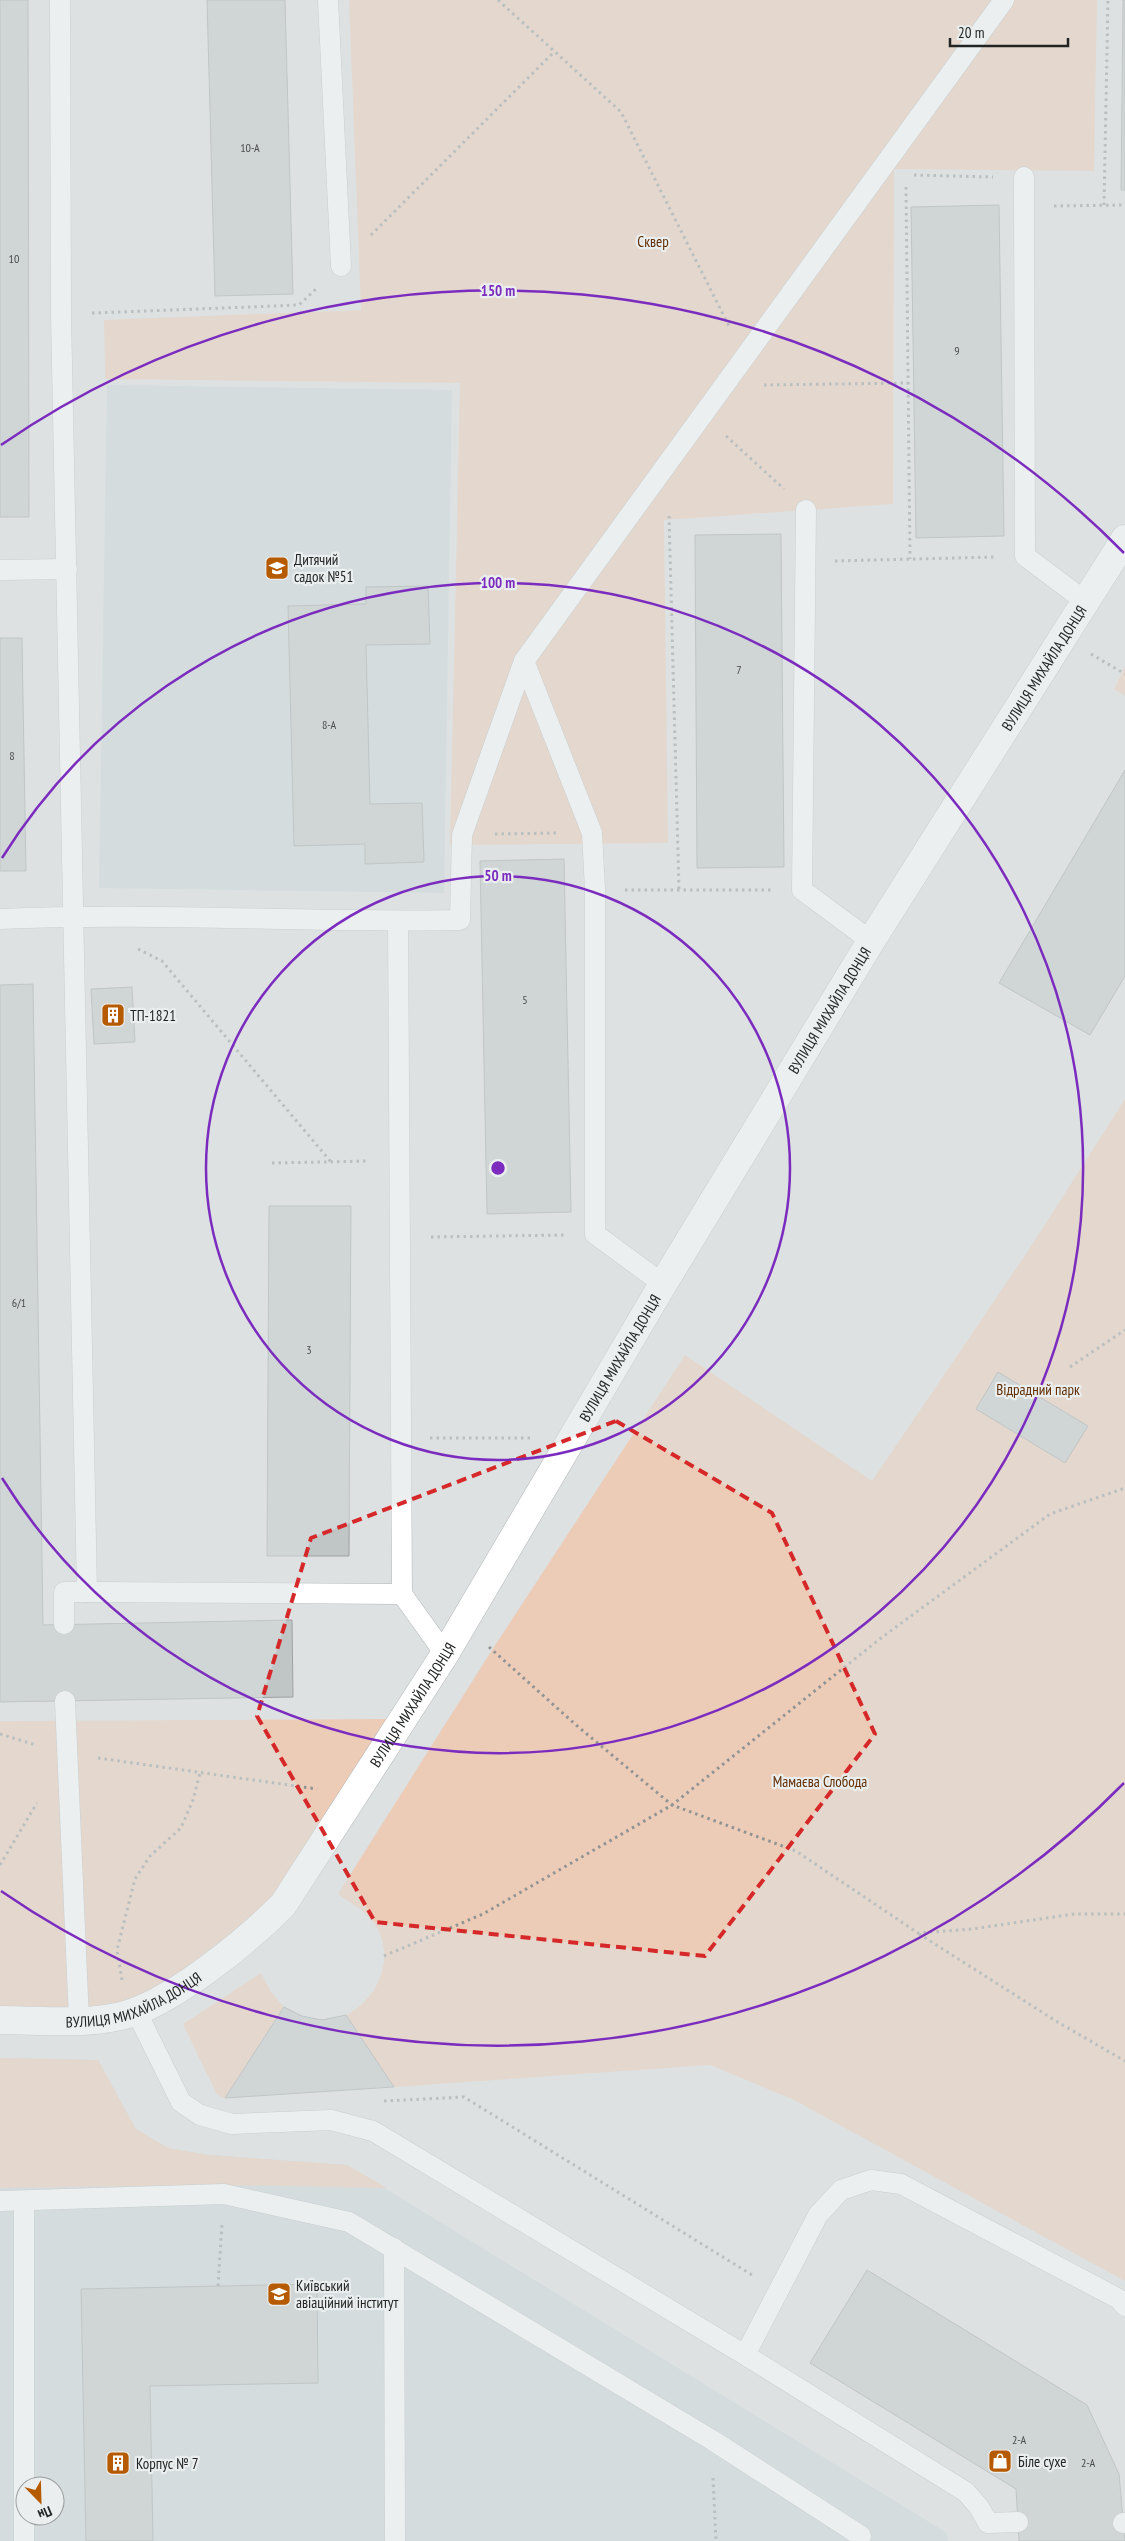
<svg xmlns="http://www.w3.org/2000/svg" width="1125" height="2541" viewBox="0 0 1125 2541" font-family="'PT Sans Narrow',sans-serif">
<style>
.built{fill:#c9d6d7;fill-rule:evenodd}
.green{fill:#eccbb7}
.building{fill:#c0c5c5;stroke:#9ea2a3}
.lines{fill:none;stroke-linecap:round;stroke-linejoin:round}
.lane-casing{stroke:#b3b7b8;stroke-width:21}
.street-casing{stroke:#b3b7b8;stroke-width:29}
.path{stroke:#909494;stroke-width:3;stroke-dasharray:2.5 4;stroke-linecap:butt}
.lane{stroke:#fff;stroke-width:20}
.street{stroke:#fff;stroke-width:28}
.marked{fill:none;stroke:#d62828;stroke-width:4;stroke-dasharray:10 6;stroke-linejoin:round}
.ring{fill:none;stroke:#7b2cbf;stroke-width:2.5}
.labels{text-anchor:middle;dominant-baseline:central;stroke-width:4.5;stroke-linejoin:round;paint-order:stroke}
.number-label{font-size:12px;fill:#4a4c4c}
.park-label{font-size:15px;fill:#602c00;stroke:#eaeeef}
.poi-label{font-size:15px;fill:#222424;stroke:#eaeeef;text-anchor:start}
.street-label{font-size:15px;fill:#222424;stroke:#eaeeef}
.centre{fill:#7b2cbf;stroke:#eaeeef;stroke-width:2.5}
.ring-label{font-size:15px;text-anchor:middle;font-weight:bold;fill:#7b2cbf;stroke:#eaeeef;stroke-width:4.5;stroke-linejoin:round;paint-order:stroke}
</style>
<rect width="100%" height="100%" fill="#dde1e2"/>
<g class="built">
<path d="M107,385L452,390L444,893L99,888Z"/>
<path d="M0,2058L98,2060L136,2129L168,2148L210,2155L347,2165L947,2533L948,2541H0ZM25,2486H55V2516H25Z"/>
</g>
<g class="green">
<path d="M349,0H1097L1094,171L894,169L893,504L664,520L668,843L450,845L460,383L105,379L104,320L361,310Z"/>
<path d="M1125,667V696L1114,689Z"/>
<path d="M1125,1099V2281L794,2100L710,2065L394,2087L346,2015C383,1997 399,1946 367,1915C359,1907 347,1901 338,1894L492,1650L685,1355L872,1481L1028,1251Z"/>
<path d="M390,1719L342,1788L276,1899L165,1983L125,2001L72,2010L0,2008V1721Z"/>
<path d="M261,1973L271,1992L284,2007L225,2098L217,2095L183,2024Z"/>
<path d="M0,2058L98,2060L136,2129L168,2148L210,2155L347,2165L387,2188L220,2185L0,2188Z"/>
</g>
<g class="building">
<path d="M0,0H28L29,517H0Z"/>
<path d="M207,0H285L293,294L215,296Z"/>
<path d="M1123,0H1125V190H1121Z"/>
<path d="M999,205L1004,536L916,538L911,207Z"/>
<path d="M781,534L784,867L697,868L695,535Z"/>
<path d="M428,586L430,644L366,645L370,804L422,803L424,862L365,864V844L294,846L288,606L366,604V587Z"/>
<path d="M0,638H22L26,871H0Z"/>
<path d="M1125,770V976L1090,1035L999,983Z"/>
<path d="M564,859L571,1212L487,1214L480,861Z"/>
<path d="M33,984L43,1625L292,1620L293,1697L0,1702V985Z"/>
<path d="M132,987L135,1042L94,1044L91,989Z"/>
<path d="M269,1206H351L349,1556H267Z"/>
<path d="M998,1372L1088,1426L1065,1463L976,1409Z"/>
<path d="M284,2007L302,2016L322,2020L346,2015L394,2087L225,2098Z"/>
<path d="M867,2270L1087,2405L1119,2474L1125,2541H1019L1016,2489L810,2363Z"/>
<path d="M317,2284L318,2383L150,2386L153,2541H86L81,2289Z"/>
</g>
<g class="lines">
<g class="lane-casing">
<g id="lane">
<path d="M60,0L61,315L87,1592H64V1624"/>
<path d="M328,0L341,266"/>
<path d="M1024,177L1025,556L1085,601"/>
<path d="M806,510L802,890L871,941"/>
<path d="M0,570L67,569"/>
<path d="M524,661L592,833L595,889V1234L663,1284"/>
<path d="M0,919C153,912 306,923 460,920L462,835L524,661L1004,0"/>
<path d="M398,921L402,1594L445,1654"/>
<path d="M87,1592L402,1594"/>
<path d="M65,1701L79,2020"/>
<path d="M136,2011L181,2102L200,2115L232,2124L331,2120L373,2131L745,2355L966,2492L979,2507L988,2523L1018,2522"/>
<path d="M0,2201L224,2194L349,2222L712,2440L861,2536"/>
<path d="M394,2248L395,2541"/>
<path d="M745,2355L818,2215L841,2190L871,2180L901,2184L1119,2299L1125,2306"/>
<path d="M1123,2523H1125"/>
<path d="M24,2541V2201"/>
</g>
</g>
<g class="street-casing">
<g id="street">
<path id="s1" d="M0,2020C39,2020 83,2025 121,2016C171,2004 247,1941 283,1905L445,1654L663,1284L871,941L1125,539"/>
</g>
</g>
<g class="path">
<path d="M498,0L621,112L729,326"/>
<path d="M914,175L993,177"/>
<path d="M906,187L910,559"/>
<path d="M1104,205L1108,0"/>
<path d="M1054,206L1125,205"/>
<path d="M371,235L554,52"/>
<path d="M92,313L299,305L318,287"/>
<path d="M764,385L908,383"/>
<path d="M726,436L784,489"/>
<path d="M669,516L679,890"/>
<path d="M835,561L994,557"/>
<path d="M1091,654L1125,674"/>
<path d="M495,834L559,833"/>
<path d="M625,890H772"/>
<path d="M138,949L162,961L331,1162"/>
<path d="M272,1163L369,1161"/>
<path d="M431,1237L564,1235"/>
<path d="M1070,1367L1125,1330"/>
<path d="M430,1438H531"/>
<path d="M489,1647L576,1725L672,1805L796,1851L918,1933L972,1929L1074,1914H1125"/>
<path d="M0,1734L36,1745"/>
<path d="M98,1758L317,1789"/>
<path d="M0,1865L37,1803"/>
<path d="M919,1934L1056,2021L1125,2061"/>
<path d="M384,1956L483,1914L672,1805L881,1638L1050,1514L1125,1488"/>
<path d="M122,1980L117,1950L135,1879L150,1856L181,1828L193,1800L200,1773"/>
<path d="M384,2101L464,2097L752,2275"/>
<path d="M218,2286L222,2224"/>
<path d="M713,2478L716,2541"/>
</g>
<use href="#lane" class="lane"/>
<use href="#street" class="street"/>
</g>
<path d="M0 0H1125V2541H0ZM616,1421L772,1513L875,1734L705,1956L375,1922L257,1716L311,1538Z" fill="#dde1e2" fill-opacity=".55" fill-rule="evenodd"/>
<path class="marked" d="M616,1421L772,1513L875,1734L705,1956L375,1922L257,1716L311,1538Z"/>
<g class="ring">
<circle cx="498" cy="1168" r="292"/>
<path d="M2 858A585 585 0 1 1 2 1478"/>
<path d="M1124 1783A877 877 0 0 1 1 1891M1 445A877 877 0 0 1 1124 553"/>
</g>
<defs>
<g id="school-square" transform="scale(1.25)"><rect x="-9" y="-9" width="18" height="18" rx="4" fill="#b65a00" stroke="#eaeeef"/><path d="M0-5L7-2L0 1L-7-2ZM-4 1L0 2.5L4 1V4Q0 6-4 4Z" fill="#fff"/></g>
<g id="building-square" transform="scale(1.25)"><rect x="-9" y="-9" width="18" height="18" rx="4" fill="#b65a00" stroke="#eaeeef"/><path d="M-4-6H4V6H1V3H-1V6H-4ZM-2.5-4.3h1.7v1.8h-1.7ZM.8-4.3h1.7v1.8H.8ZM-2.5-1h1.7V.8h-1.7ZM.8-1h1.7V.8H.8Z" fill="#fff"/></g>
<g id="university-square" transform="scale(1.25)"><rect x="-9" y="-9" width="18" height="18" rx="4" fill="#b65a00" stroke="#eaeeef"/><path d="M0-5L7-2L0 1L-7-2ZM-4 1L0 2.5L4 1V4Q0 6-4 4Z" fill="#fff"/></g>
<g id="shop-square" transform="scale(1.25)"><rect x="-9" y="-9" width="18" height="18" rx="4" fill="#b65a00" stroke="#eaeeef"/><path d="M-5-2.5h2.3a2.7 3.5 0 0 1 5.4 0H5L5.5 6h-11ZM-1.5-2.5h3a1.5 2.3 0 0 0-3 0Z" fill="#fff"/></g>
</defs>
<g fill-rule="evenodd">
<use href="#school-square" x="277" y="568"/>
<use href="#building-square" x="113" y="1015"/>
<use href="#university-square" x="279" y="2294"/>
<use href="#shop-square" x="1000" y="2461"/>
<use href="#building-square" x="118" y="2463"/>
</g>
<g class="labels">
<g class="number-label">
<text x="250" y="147">10-А</text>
<text x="14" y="258">10</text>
<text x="957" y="350">9</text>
<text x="739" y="669">7</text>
<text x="329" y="724">8-А</text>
<text x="12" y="755">8</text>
<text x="525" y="999">5</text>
<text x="19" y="1302">6/1</text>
<text x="309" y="1349">3</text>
<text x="1019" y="2439">2-А</text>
<text x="1088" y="2462">2-А</text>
</g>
<g class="park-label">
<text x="653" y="241">Сквер</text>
<text x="1038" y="1389">Відрадний парк</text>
<text x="820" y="1781">Мамаєва Слобода</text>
</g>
<g class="poi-label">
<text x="294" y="559">Дитячий<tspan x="294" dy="17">садок №51</tspan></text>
<text x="130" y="1015">ТП-1821</text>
<text x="296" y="2285">Київський<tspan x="296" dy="17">авіаційний інститут</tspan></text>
<text x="1018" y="2461">Біле сухе</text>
<text x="136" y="2463">Корпус № 7</text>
</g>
<g class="street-label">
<text stroke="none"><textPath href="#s1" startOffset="1772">ВУЛИЦЯ МИХАЙЛА ДОНЦЯ</textPath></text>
<text stroke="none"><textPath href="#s1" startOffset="1368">ВУЛИЦЯ МИХАЙЛА ДОНЦЯ</textPath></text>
<text stroke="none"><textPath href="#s1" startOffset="962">ВУЛИЦЯ МИХАЙЛА ДОНЦЯ</textPath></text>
<text stroke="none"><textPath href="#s1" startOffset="558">ВУЛИЦЯ МИХАЙЛА ДОНЦЯ</textPath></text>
<text stroke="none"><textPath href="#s1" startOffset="138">ВУЛИЦЯ МИХАЙЛА ДОНЦЯ</textPath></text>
</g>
</g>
<circle cx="498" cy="1168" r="8" class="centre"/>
<g class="ring-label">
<text x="498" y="296">150 m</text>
<text x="498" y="588">100 m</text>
<text x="498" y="881">50 m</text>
</g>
<g transform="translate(40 2501) rotate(157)"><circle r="24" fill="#eaeeef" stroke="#9a9d9e"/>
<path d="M0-4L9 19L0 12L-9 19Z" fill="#b65a00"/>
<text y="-8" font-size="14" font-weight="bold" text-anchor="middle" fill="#222424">Пн</text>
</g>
<path d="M950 38v8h118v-8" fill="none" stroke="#222424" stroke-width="2.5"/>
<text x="958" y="38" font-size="15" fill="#222424" stroke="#eaeeef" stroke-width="4" paint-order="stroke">20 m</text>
</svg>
